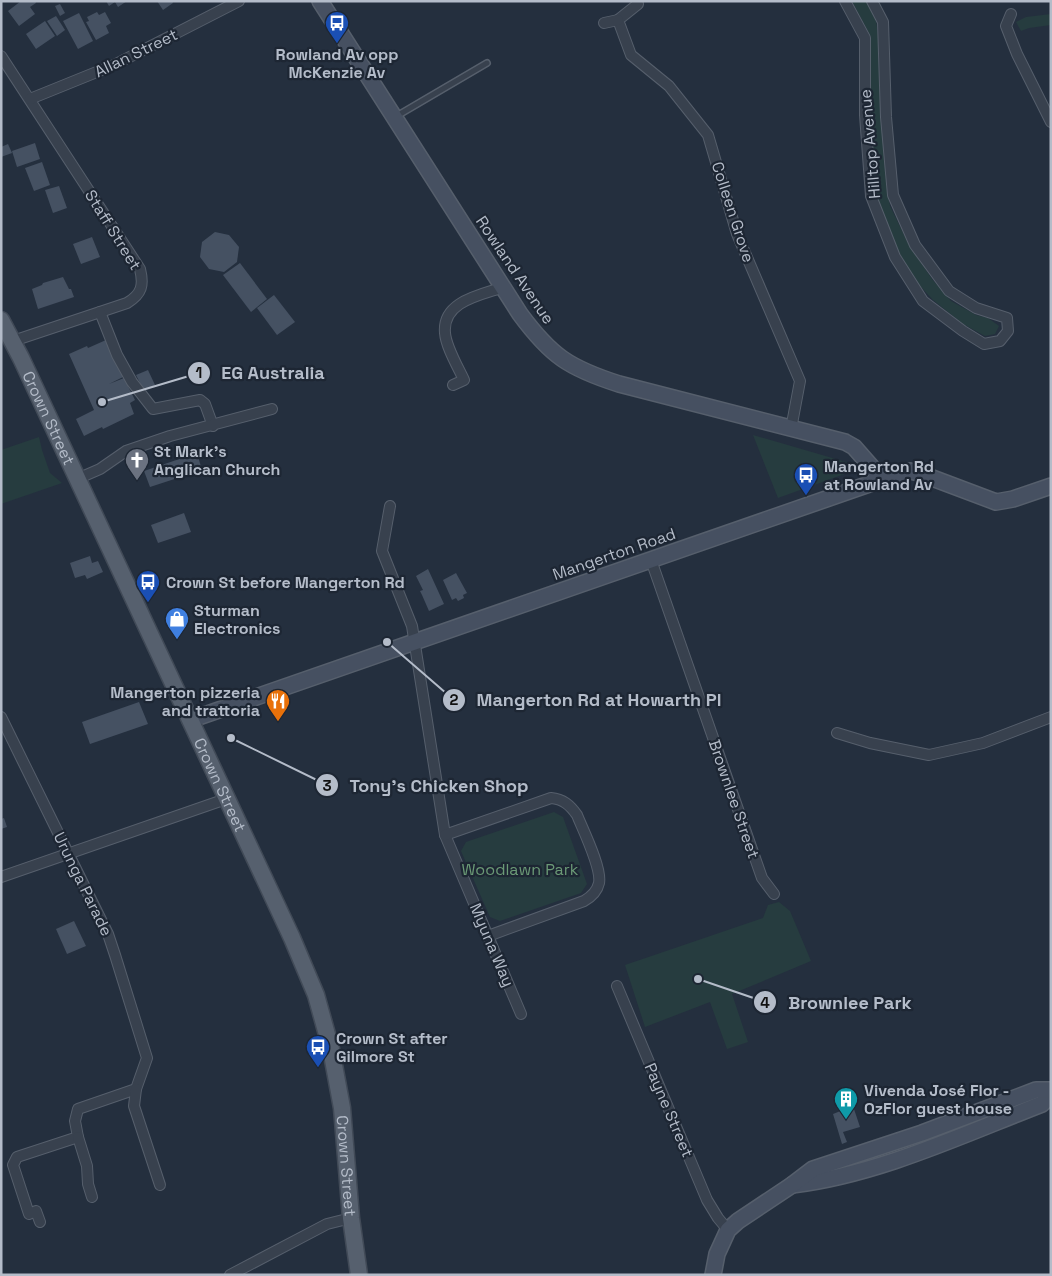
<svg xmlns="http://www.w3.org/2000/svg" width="1052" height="1276" viewBox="0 0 1052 1276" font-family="'Space Grotesk',sans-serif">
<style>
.green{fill:#263c3f}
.building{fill:#455162}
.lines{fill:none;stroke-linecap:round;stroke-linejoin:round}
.lane-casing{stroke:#565f6c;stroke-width:8}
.street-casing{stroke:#565f6c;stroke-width:12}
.secondary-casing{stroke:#565f6c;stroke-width:18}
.primary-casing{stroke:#414a57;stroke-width:19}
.lane{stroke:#38414e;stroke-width:5}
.street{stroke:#38414e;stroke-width:10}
.secondary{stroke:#465061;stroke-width:15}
.primary{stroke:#56606e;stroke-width:16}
.labels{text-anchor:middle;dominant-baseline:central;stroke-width:4.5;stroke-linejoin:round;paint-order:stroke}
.street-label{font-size:16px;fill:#b4bcc9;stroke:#1d2633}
.poi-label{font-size:16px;font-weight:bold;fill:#b4bcc9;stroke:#1d2633;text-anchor:start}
.park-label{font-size:16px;fill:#6b9a76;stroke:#1d2633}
.leader{fill:none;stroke:#b4bcc9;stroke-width:2}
.callout-dot{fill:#b4bcc9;stroke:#1d2633;stroke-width:2}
.mark-label{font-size:15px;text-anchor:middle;font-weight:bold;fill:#111}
.callout-label{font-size:18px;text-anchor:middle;font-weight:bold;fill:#b4bcc9;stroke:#1d2633;stroke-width:4.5;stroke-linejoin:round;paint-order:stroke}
</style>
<rect width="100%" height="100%" fill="#242f3e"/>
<g class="green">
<path d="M852,1H868L876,19L880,51L886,180L890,206L909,245L932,279L951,301L976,315L988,318L999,326L995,334L985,336L963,324L933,300L910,275L889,231L875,191L871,136V37Z"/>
<path d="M1051,14V25L1029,28L1021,31L1016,22L1026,17Z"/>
<path d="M753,435L853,464V471L778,498Z"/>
<path d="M39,437L42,450L50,473L62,483L1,504V450Z"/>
<path d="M554,812L563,817L587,884L581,893L500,921L490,917L461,851L466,842Z"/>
<path d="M779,902L790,911L811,961L732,994L748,1042L727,1049L710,1002L645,1027L625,965L763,918L768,905Z"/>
</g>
<g class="building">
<path d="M21,1H35L36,3L30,7L35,14L19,26L8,11Z"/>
<path d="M106,1H127L118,7L115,2L109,6Z"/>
<path d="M157,1H172L173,3L163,10Z"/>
<path d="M60,4L65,13L60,16L55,6Z"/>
<path d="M97,12L99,15L105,12L111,23L106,26L109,33L96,40L86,22L89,21L87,17Z"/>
<path d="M79,13L93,41L78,49L63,21Z"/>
<path d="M56,16L65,30L57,36L47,21Z"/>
<path d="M45,21L55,36L36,49L26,34Z"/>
<path d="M35,143L40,159L17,167L12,151Z"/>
<path d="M8,144L12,153L1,157V147Z"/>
<path d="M42,162L50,185L34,191L25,168Z"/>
<path d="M59,186L67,208L53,213L45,190Z"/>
<path d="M215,232L229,235L239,247L237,262L224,272L209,269L200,257L202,242Z"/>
<path d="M92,237L100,257L81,264L73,244Z"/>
<path d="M240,263L267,299L251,312L223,275Z"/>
<path d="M63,277L69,289H71L74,297L38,309L32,289L42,285L43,283Z"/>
<path d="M274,295L295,322L277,335L257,308Z"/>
<path d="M106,340L123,377L109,384L124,378L135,400L130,403L134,414L103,429L102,427L84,436L76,419L94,410L69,354L87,346L88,348Z"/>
<path d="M148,370L155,385L144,391L136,375Z"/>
<path d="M197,453L202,470L150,487L144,471Z"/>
<path d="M184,513L191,532L158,543L151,525Z"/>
<path d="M90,556L92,563L98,561L103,572L87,579L85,575L75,578L70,563Z"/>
<path d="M428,569L444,604L429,611L422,595L420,591L423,590L416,576Z"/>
<path d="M456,573L467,593L463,595L464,598L458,601L456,598L452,600L443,580Z"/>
<path d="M139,702L148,724L90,744L82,722Z"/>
<path d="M4,818L7,827L1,829V819Z"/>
<path d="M74,921L86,946L67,954L56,929Z"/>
<path d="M853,1106L860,1127L843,1132L847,1142L842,1144L833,1114Z"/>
</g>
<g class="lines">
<g class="lane-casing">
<path id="lane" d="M395,117L487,63"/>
</g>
<g class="street-casing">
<g id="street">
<path d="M845,1L865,38V115L871,196L895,257L923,301L963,331L984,344L1000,341L1008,331L1007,318L976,308L949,291L915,245L893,195L886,117L883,22L872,1"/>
<path d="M638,4L618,20L631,55L669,86L708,135L737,234L800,381L791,429"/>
<path d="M1011,14L1006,26L1017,54L1051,122"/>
<path d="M604,23L618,20"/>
<path d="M1,56L140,269C144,285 142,294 127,303L13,341"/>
<path d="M30,99L114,65L239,1"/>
<path d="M100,312L117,355L132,382L153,409L200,400L205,404L213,426"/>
<path d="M453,385L464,380C458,367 446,347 445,333C442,301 481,295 504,287"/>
<path d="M77,479L100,469L126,451L170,436L272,409"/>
<path d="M390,506L382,551L412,626L445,835L521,1014"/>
<path d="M651,560L762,878L774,894"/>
<path d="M1,717L108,934L115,955L147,1058L136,1089L78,1109L75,1121L78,1137L17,1157L13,1165L29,1214L36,1211L40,1222"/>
<path d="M837,733L870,743L929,755L983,743L1051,717"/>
<path d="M445,835L551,798C563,799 570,805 577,815C583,830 602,868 599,883C597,892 591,897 584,901L488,936"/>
<path d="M1,877L226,799"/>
<path d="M617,986L707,1200L718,1218L728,1230"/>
<path d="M136,1089L134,1106L160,1185"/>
<path d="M78,1137L87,1166L88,1184L92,1197"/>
<path d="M230,1275L327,1224L351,1218"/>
</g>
</g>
<g class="secondary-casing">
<g id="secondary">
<path d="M320,1L520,314C551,356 569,368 619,384L845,442L854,447L883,480"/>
<path d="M190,720L901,473L910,471L919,473L996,502L1013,499L1051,486"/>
<path d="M792,1185C877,1175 962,1135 1042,1104L1051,1095"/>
<path d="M713,1275L717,1254L728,1230L738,1221L792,1185L813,1169L922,1133L1036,1090H1051"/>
</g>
</g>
<g class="primary-casing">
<g id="primary">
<path id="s1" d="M1,320L21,358L292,938L316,995L331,1049L342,1108L351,1218L359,1275"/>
</g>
</g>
<use href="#lane" class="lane"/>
<use href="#street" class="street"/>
<use href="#secondary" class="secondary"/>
<use href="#primary" class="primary"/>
</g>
<defs>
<g id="bus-pin" transform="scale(1.25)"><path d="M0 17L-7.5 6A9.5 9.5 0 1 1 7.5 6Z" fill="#1a4fb4" stroke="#1d2633"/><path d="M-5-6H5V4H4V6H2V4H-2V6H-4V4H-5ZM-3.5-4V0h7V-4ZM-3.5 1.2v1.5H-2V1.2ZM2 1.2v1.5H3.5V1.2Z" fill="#fff"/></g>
<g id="church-pin" transform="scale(1.25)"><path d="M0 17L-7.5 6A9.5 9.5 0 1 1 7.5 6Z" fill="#6b7280" stroke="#1d2633"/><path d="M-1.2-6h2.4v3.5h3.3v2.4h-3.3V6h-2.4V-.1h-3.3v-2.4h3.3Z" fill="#fff"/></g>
<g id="shop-pin" transform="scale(1.25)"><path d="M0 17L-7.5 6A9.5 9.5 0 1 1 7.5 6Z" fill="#3f7fe0" stroke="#1d2633"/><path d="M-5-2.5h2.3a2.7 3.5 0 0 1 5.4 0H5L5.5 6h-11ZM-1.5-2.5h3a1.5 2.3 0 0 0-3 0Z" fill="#fff"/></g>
<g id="restaurant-pin" transform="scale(1.25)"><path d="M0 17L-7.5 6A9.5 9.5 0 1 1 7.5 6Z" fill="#e8710a" stroke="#1d2633"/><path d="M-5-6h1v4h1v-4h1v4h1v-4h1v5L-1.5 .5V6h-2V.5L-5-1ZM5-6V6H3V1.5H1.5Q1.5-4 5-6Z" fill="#fff"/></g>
<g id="building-pin" transform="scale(1.25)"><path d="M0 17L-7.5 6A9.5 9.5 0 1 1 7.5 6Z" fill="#0f9aa8" stroke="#1d2633"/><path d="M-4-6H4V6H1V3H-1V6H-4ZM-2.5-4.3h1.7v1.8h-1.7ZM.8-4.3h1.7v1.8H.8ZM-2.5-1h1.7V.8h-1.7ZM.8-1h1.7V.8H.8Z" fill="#fff"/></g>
</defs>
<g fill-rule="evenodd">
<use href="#bus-pin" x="337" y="23"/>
<use href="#church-pin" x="137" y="460"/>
<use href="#bus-pin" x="806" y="475"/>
<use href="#bus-pin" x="148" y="582"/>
<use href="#shop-pin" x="177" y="619"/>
<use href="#restaurant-pin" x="278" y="701"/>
<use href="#bus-pin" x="318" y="1047"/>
<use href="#building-pin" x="846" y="1099"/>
</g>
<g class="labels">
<g class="street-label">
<text transform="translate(136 53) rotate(-26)">Allan Street</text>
<text transform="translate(870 144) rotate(-95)">Hilltop Avenue</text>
<text transform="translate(733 212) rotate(72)">Colleen Grove</text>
<text transform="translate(113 230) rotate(58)">Staff Street</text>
<text transform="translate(515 270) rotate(56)">Rowland Avenue</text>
<text stroke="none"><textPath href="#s1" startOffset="109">Crown Street</textPath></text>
<text transform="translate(614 554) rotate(-19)">Mangerton Road</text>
<text stroke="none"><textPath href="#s1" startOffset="514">Crown Street</textPath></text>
<text transform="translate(734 799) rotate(71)">Brownlee Street</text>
<text transform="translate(83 884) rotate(64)">Urunga Parade</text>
<text transform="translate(492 945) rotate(67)">Myuna Way</text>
<text transform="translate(669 1110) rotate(67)">Payne Street</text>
<text stroke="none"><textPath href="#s1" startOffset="919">Crown Street</textPath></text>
</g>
<g class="poi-label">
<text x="337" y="54" text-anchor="middle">Rowland Av opp<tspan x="337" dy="18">McKenzie Av</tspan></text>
<text x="154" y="451">St Mark's<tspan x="154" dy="18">Anglican Church</tspan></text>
<text x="824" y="466">Mangerton Rd<tspan x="824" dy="18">at Rowland Av</tspan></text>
<text x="166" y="582">Crown St before Mangerton Rd</text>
<text x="194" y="610">Sturman<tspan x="194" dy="18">Electronics</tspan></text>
<text x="260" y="692" text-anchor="end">Mangerton pizzeria<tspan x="260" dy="18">and trattoria</tspan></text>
<text x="336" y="1038">Crown St after<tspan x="336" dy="18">Gilmore St</tspan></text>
<text x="864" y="1090">Vivenda José Flor -<tspan x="864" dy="18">OzFlor guest house</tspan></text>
</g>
<g class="park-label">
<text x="520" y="869">Woodlawn Park</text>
</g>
</g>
<path class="leader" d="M102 402L199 373M387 642L454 700M231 738L327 785M698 979L765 1002"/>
<g class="callout-dot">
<circle cx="102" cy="402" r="5"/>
<circle cx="387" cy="642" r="5"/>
<circle cx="231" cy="738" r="5"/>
<circle cx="698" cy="979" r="5"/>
<circle cx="199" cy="373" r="12"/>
<circle cx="454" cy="700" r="12"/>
<circle cx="327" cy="785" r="12"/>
<circle cx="765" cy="1002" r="12"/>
</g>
<g class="mark-label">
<text x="199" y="378">1</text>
<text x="454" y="705">2</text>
<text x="327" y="791">3</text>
<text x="765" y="1008">4</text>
</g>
<g class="callout-label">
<text x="273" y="379">EG Australia</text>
<text x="599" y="706">Mangerton Rd at Howarth Pl</text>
<text x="439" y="792">Tony's Chicken Shop</text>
<text x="850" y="1009">Brownlee Park</text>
</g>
<rect width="1052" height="1276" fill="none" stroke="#b4bcc9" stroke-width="5"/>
</svg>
